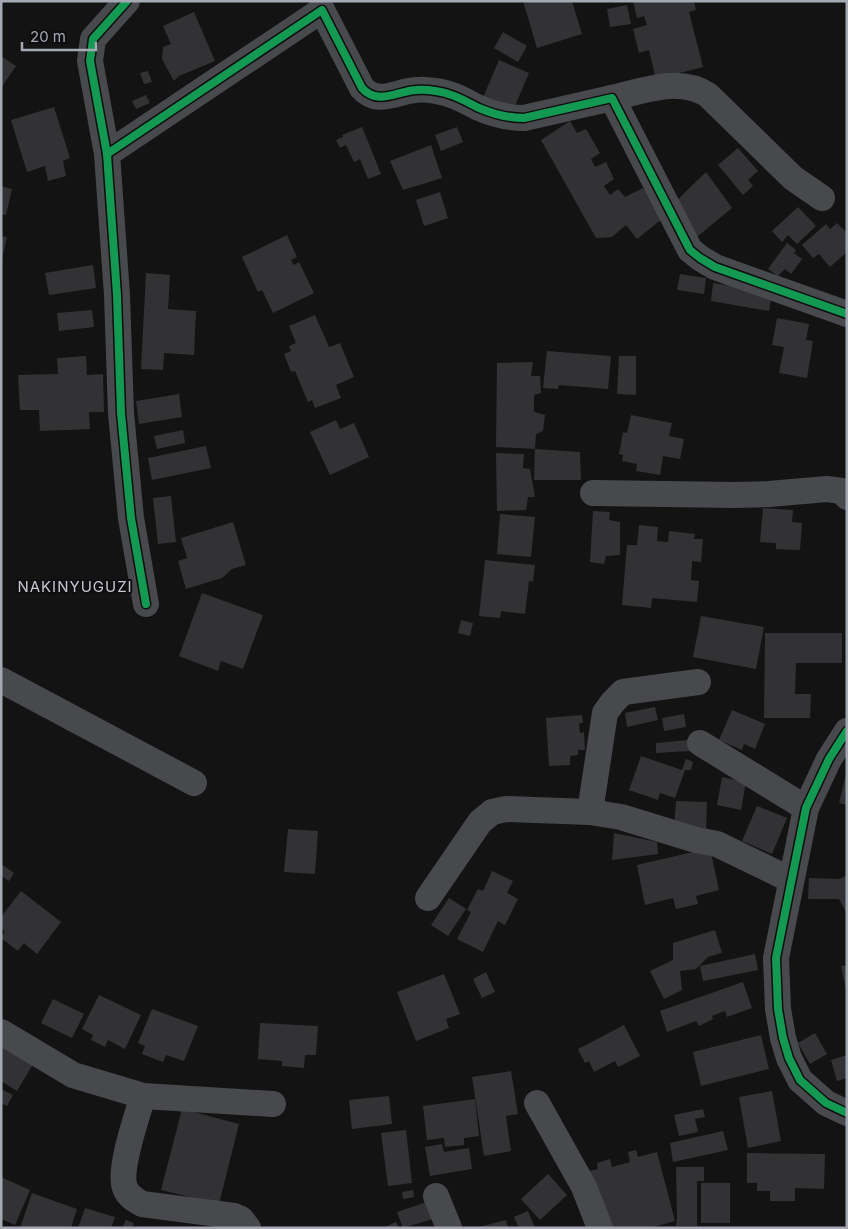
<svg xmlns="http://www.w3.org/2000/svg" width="848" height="1229" viewBox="0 0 848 1229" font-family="Inter,sans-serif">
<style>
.building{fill:#323234}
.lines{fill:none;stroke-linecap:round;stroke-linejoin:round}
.minor{stroke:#48494c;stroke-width:26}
.cycleway-casing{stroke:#0e0d0f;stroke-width:11}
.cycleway{stroke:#139951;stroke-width:8}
.labels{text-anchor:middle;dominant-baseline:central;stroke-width:4;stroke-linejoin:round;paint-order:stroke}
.quarter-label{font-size:15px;letter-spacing:1px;fill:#c5c8d0;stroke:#0e0d0f}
</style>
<rect width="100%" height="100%" fill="#131313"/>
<g class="building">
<path d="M523,1H572L582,34L537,48Z"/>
<path d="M633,1H694L696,10L689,12L703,67L656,79L649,50L639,53L633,29L647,25L644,16L637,18Z"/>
<path d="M627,5L631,24L610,27L607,9Z"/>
<path d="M194,12L215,61L179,76L174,81L162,59L163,47L171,44L163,26Z"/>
<path d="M503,32L527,46L518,62L494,48Z"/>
<path d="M1,56L16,66L1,88Z"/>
<path d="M499,60L529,73L512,113L482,100Z"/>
<path d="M148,71L152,82L144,84L140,73Z"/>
<path d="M146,95L150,103L136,109L132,101Z"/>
<path d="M54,107L70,158L63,161L66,176L48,181L45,166L27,172L11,120Z"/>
<path d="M570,121L577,133L586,129L600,153L591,159L595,167L606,162L614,179L604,186L610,195L618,189L625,197L643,188L662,219L637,239L626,225L612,237L596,238L541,140Z"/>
<path d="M362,127L381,174L368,179L360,159L354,162L346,145L340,148L336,140L343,137L342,135Z"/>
<path d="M457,127L463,142L441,151L435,135Z"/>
<path d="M431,145L442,178L403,190L390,161Z"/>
<path d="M738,148L758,171L748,180L753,186L743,195L718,165Z"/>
<path d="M706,172L732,208L698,236L670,207Z"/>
<path d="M1,186L12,189L6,215L1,214Z"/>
<path d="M440,192L448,218L424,226L416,200Z"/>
<path d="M798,207L816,226L797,244L788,235L782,242L772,231Z"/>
<path d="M837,223L847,233V252L830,267L819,254L813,258L802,245L826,224L830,229Z"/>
<path d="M287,235L297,257L291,260L294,265L299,262L314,293L273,313L262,290L258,292L242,257Z"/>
<path d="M1,236L7,237L2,259H1Z"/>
<path d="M787,243L796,250L794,253L802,259L791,274L785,269L778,276L768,269Z"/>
<path d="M93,265L96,288L49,295L45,273Z"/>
<path d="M146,273L170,275L168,309L196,311L194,355L164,353L163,370L141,369Z"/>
<path d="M680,274L706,278L704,294L677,290Z"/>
<path d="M713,283L772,292L769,311L711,301Z"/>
<path d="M92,310L94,327L59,331L57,313Z"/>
<path d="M315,315L329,347L340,343L354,377L336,385L341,398L315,408L312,400L308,402L295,371L291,372L284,354L291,351L289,346L296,343L289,326Z"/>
<path d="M777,318L809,324L806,340L813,341L807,378L779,373L784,347L772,345Z"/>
<path d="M547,351L611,356L608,389L559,385L558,389L543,388Z"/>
<path d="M86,356L87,375L103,374L104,412H89L90,429L40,431L39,410H20L18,375L58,374L57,358Z"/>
<path d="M619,356H636V395L617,394Z"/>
<path d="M533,362L531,376H540L541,393L534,395V412L545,415L543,431L536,434L535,449L496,447L497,363Z"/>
<path d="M179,394L182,417L139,424L136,401Z"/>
<path d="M631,415L672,423L669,436L684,439L680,459L663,456L660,475L636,471L637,464L622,461L623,455L619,454L623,432L627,433Z"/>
<path d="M336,420L340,429L354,423L369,457L330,475L310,432Z"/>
<path d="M183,430L185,443L157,449L154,436Z"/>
<path d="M206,446L211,468L152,480L148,458Z"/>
<path d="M535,449L580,452L581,480H534Z"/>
<path d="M496,453L524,454L523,468L530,469L535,497H528L526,510L497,511Z"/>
<path d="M171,496L176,542L158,544L153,498Z"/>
<path d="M763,508L793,510L792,522L802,523L800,550L776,549V543L760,542Z"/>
<path d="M593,511L610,512L609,520L620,522V555L606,556L604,564L590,562Z"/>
<path d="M500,514L535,517L531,557L497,554Z"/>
<path d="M233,522L246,565L232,569L222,578L186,589L178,561L187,558L181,538Z"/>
<path d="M639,525L658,527L657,541L668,542L669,531L695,534L694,539H703L701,562L692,561L691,580L699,581L697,602L652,598L651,608L622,605L627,545H637Z"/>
<path d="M485,560L535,565L533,582L529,581L525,614L501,611L500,618L479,616Z"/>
<path d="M202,593L263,615L243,669L221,661L218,671L179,656Z"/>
<path d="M701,616L764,627L756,669L693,657Z"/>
<path d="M461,620L473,623L470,636L458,633Z"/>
<path d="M765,633H842V663H796L795,694H811L810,718H764Z"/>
<path d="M655,707L658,720L627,727L625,713Z"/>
<path d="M732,710L765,724L755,749L744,744L742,750L719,740Z"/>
<path d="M684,714L686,727L664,731L662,718Z"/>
<path d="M582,715L583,723H579L580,733L584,732L585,750H578V755L570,756V765L549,766L546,718Z"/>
<path d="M689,740L690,751L656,753V743Z"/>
<path d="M641,756L682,770L686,759L693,762L691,770H685L675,798L660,793L658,800L629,790Z"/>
<path d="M846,774H847V805L839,803Z"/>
<path d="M722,777L746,782L741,810L717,805Z"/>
<path d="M676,801L707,802L706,829L674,828Z"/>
<path d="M757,806L787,818L772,854L742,841Z"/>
<path d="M288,829L318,831L315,874L284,872Z"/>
<path d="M614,833L657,842L658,854L612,860Z"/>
<path d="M710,848L719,890L696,896L698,904L676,909L673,898L645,905L637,865Z"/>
<path d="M1,864L14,873L9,881L1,876Z"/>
<path d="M492,871L513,881L507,893L518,899L505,925L498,921L483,952L457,939L471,912L467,910L478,889L483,891Z"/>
<path d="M847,875V914L839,899H808L809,878L840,879Z"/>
<path d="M21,891L61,922L37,954L24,943L18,951L1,938L5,931L1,929V917Z"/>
<path d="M449,898L466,909L448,936L431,925Z"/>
<path d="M715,930L722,953L708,957L696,969L680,971L682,990L664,999L650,971L673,960V943Z"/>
<path d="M755,954L758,970L703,981L700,966Z"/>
<path d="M847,965V990H846L841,966Z"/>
<path d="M486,972L495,992L482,998L473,979Z"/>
<path d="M444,974L460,1014L446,1019L449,1028L416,1041L397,992Z"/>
<path d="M743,982L752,1008L727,1017L725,1011L712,1016L713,1019L699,1026L696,1021L667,1032L660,1011Z"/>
<path d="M99,995L141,1015L125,1049L108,1040L105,1047L91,1040L93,1035L82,1029Z"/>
<path d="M53,999L84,1014L72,1038L41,1023Z"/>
<path d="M152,1009L198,1026L184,1061L166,1055L163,1062L142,1054L145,1046L138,1043Z"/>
<path d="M260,1023L318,1026L316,1055H305L304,1068L282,1066V1061L258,1059Z"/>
<path d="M624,1025L640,1056L618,1067L615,1061L594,1072L589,1061L585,1063L578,1049Z"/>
<path d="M815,1033L827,1054L810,1064L798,1043Z"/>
<path d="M761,1035L769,1069L701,1086L693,1052Z"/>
<path d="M5,1042L35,1061L17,1091L1,1081V1048Z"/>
<path d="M847,1055V1078L837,1081L831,1060Z"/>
<path d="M511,1071L518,1114L506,1116L511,1151L484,1156L472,1077Z"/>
<path d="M1,1089L13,1095L7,1106L1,1103Z"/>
<path d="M772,1091L781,1141L748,1148L739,1097Z"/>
<path d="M389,1096L392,1124L352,1129L349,1100Z"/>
<path d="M475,1099L479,1136L464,1138V1145L445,1147L444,1138L427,1140L423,1106Z"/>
<path d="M182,1109L239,1124L219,1204L161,1190Z"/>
<path d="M703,1109L705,1117L695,1119L698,1132L679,1136L674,1115Z"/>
<path d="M406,1130L412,1183L388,1186L381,1133Z"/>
<path d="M723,1131L728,1150L673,1162L670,1143Z"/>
<path d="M442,1144L444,1152L469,1148L472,1169L430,1176L425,1147Z"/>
<path d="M636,1150L638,1157L657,1152L675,1221L650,1228H603L589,1171L598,1169L597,1163L610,1159L612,1167L630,1162L628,1152Z"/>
<path d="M747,1153L825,1154L824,1189L795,1188V1201H770V1191H757V1183H747Z"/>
<path d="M676,1167H704V1181H697V1226H676L677,1219Z"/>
<path d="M548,1174L567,1195L540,1220L521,1199Z"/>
<path d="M1,1177L30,1190L15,1225L1,1219Z"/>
<rect x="701" y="1183" width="29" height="40"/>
<path d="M413,1190L414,1197L403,1199L402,1192Z"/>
<path d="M32,1193L77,1209L71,1228H20Z"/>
<path d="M430,1201L436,1218L403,1228L397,1212Z"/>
<path d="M85,1208L115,1217L111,1228H78Z"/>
<path d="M528,1211L535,1228H519L514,1217Z"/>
<path d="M126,1220L134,1223L132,1228H122Z"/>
<path d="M506,1220L508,1228H479V1227Z"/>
<path d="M396,1222L399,1228H388L387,1226Z"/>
</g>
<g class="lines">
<g class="minor">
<path d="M127,1L93,39L90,61L107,154L117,295L121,413L131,518L146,604"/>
<path d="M612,98C643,91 679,76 708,95L793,178L822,198"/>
<path d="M107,154L322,10L362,88C378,106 397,91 416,90C423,89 430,90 436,91C452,93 465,101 479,108C493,114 509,118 524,118L612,98L690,250L700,258L715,267L847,314"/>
<path d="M593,493L735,495L769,494L827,489L842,491L847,497"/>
<path d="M1,680L194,783"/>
<path d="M847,731L829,759L806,808L776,958L778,1009L783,1038L789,1058L800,1080L826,1103L847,1113"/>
<path d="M700,743L806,808"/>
<path d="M590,812L605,713L613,702L623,692L698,682"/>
<path d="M428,898L480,822L492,812L506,809L590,812L621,817L696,840L717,844L791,880"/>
<path d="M1,1032L73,1075L143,1096L273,1104"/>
<path d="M143,1096C137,1116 118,1170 125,1188C128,1196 135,1200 142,1204L234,1216L241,1219L248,1228"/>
<path d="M537,1103L584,1187L600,1228"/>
<path d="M436,1196L449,1228"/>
</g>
<g class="cycleway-casing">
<g id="cycleway">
<path d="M127,1L93,39L90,61L107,154L117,295L121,413L131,518L146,604"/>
<path d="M107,154L322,10L362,88C378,106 397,91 416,90C423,89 430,90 436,91C452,93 465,101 479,108C493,114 509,118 524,118L612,98L690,250L700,258L715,267L847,314"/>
<path d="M847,731L829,759L806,808L776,958L778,1009L783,1038L789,1058L800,1080L826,1103L847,1113"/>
</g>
</g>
<use href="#cycleway" class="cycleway"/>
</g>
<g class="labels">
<g class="quarter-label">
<text x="75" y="586">NAKINYUGUZI</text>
</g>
</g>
<rect width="848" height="1229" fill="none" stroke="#a4a9b4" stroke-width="5"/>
<path d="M22 42v8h74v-8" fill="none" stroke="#a4a9b4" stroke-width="2.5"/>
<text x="30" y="42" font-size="15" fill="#a4a9b4" stroke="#0e0d0f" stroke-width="4" paint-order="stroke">20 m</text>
</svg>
